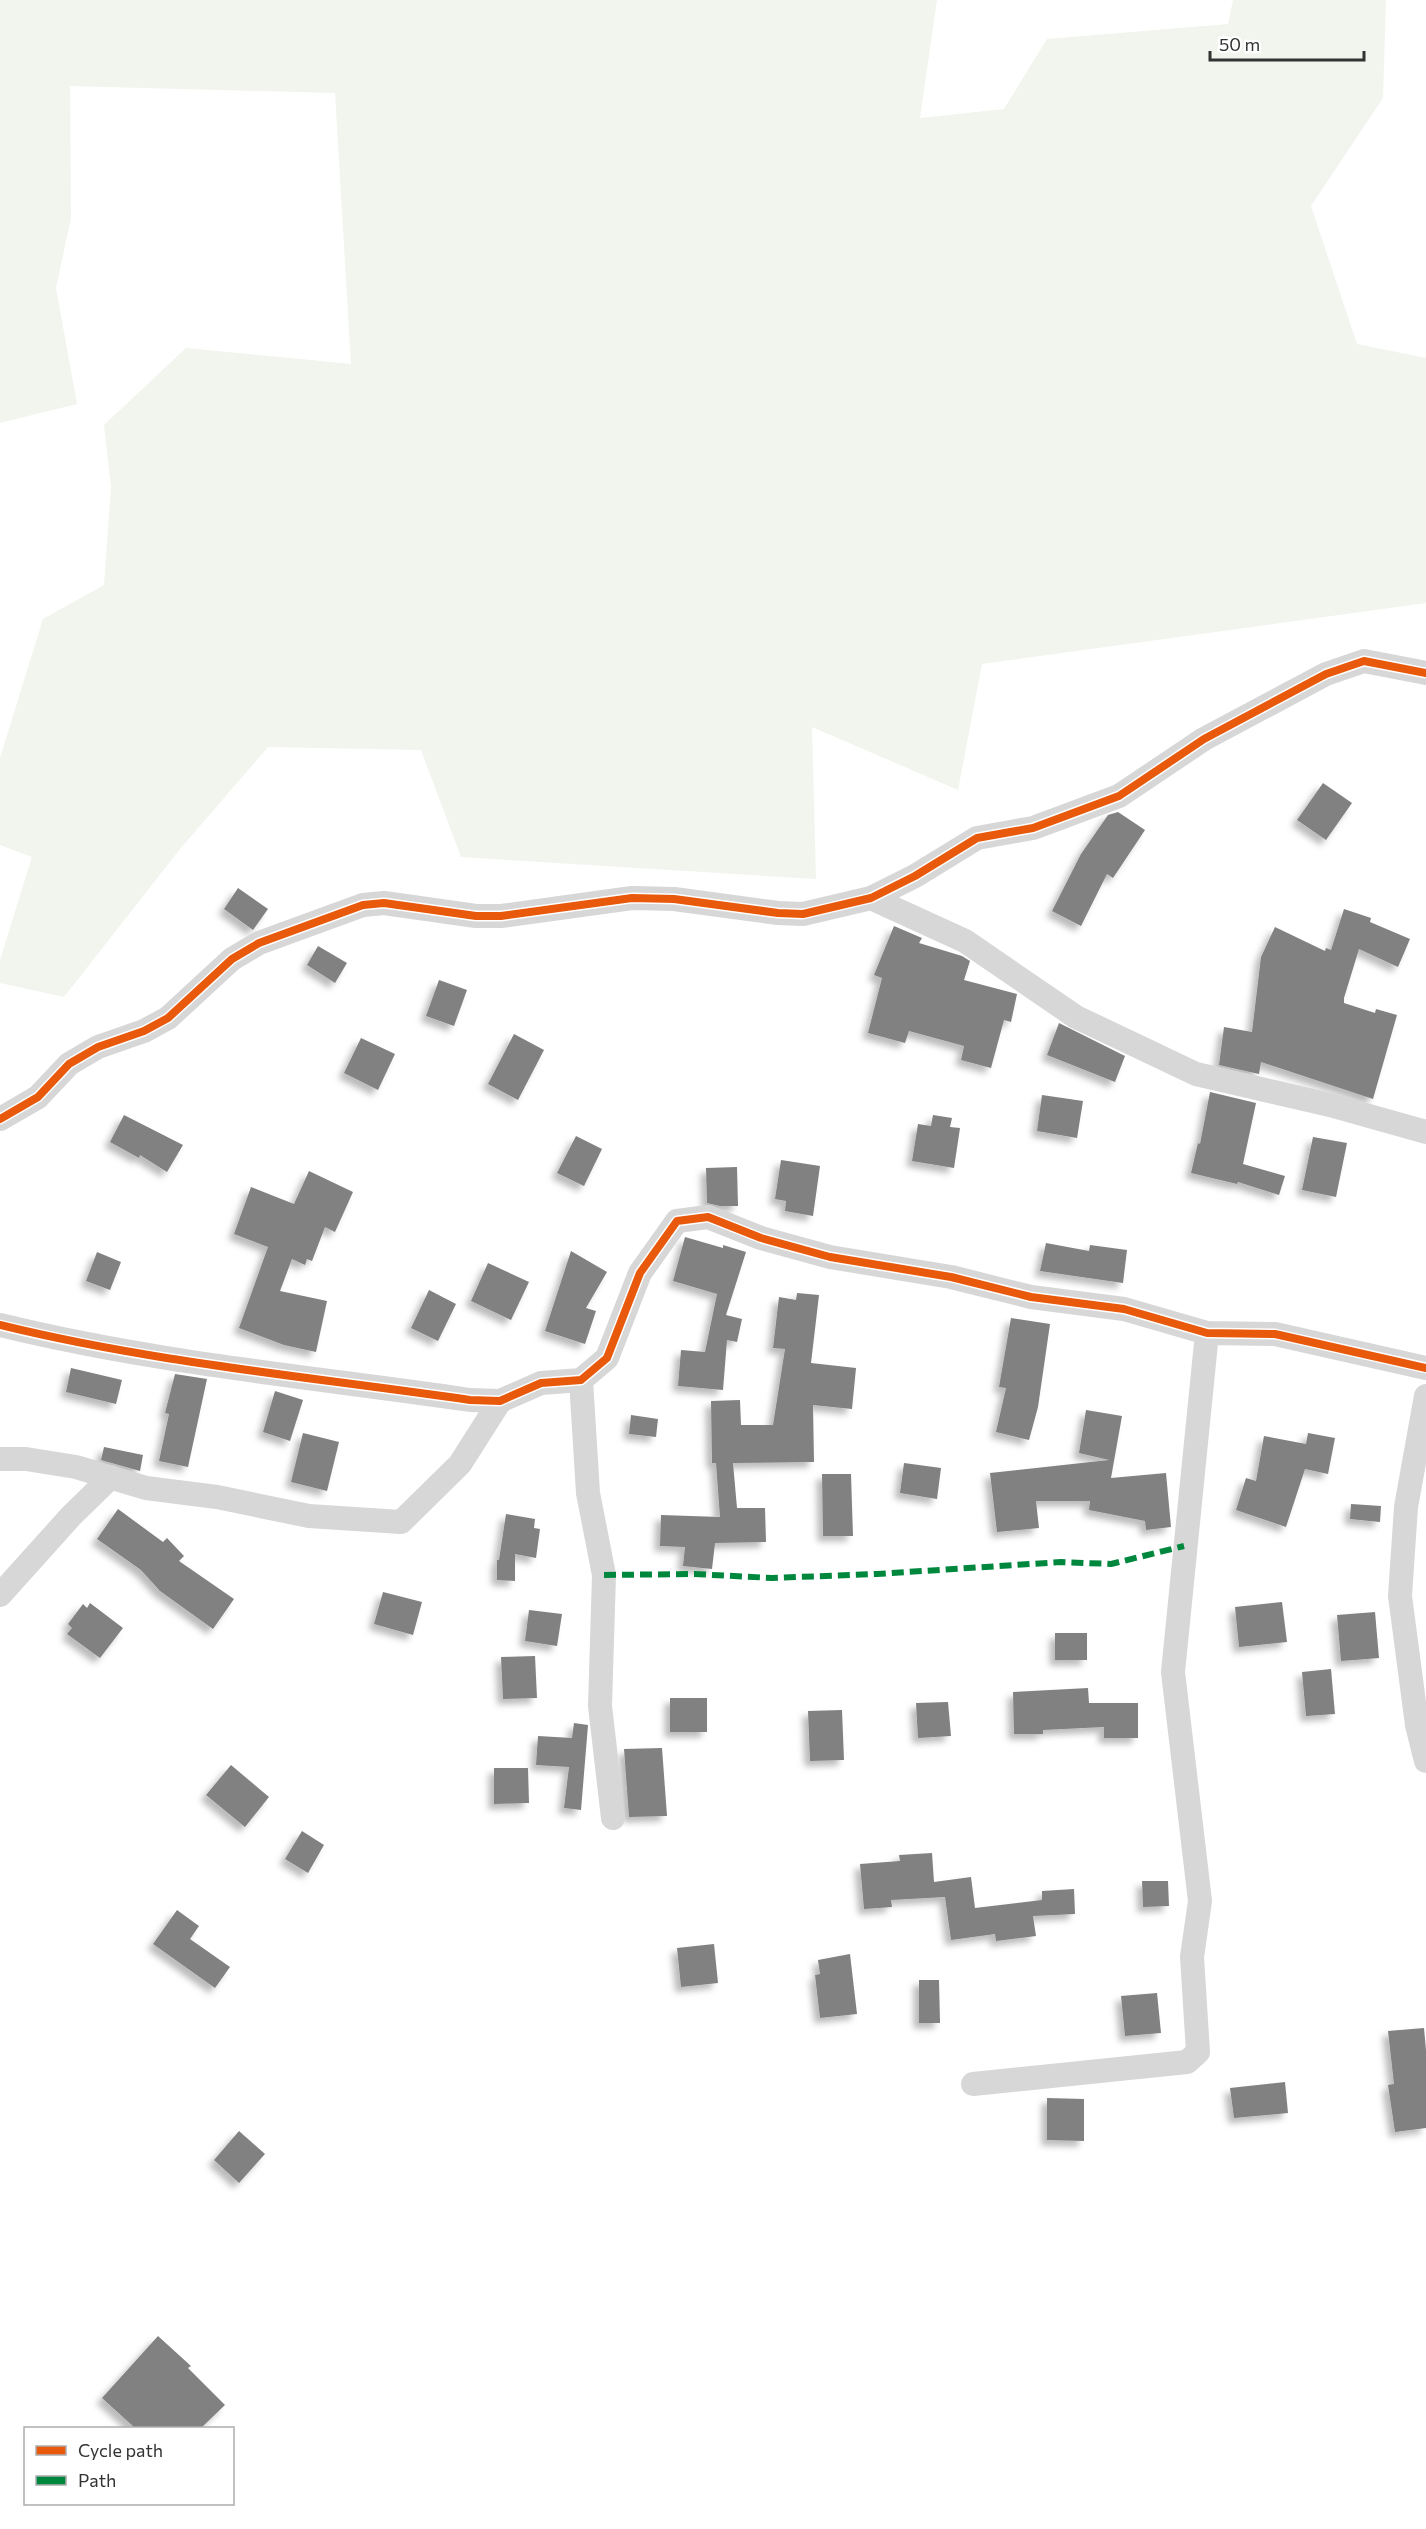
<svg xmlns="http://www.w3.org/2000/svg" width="1426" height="2529" viewBox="0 0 1426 2529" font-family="Commissioner,sans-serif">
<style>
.green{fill:#f1f5ed}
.building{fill:#818181;filter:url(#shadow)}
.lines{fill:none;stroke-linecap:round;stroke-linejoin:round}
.minor{stroke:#d7d7d7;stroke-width:24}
.quiet{stroke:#00873e;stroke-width:6;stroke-dasharray:12 6;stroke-linecap:butt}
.cycleway-casing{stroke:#fff;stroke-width:11}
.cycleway{stroke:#e8590c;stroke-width:8}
</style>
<defs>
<filter id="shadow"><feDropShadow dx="-5.5" dy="5.5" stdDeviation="3" flood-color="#0004"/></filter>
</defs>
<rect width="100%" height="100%" fill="#fff"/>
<path class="green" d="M0,0H937L920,118L1004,109L1047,39L1228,24L1233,0H1386L1383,98L1311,206L1357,344L1426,358V603L982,664L958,790L812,727L816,879L461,857L421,750L268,747L180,849L64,997L0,983V960L32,857L0,845V758L43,619L104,585L111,487L104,425L186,348L351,364L335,93L70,86L71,218L56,288L77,404L0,423Z"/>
<g class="building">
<path d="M1323,783L1352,803L1326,840L1297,820Z"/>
<path d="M1118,812L1145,830L1113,878L1107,874L1081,926L1052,911L1081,854L1108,815Z"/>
<path d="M238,888L268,909L253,930L224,909Z"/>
<path d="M1344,909L1371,918L1370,922L1410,939L1398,967L1359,949L1344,998V1003L1375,1013L1376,1009L1397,1015L1373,1099L1261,1062L1259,1074L1219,1065L1224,1027L1252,1032L1261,957L1275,927L1325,951L1326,948L1331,950Z"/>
<path d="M894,926L922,938L919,943L962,956L970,961L964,980L1017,994L1011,1022L1004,1020L991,1068L961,1060L964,1046L909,1031L905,1043L868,1033L882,978L874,975Z"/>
<path d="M318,946L347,963L335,983L307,965Z"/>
<path d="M439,980L467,990L454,1026L426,1016Z"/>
<path d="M1059,1023L1125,1056L1115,1082L1047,1055Z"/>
<path d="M514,1034L544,1050L518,1100L488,1084Z"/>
<path d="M361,1038L395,1054L378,1090L344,1073Z"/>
<path d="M1210,1092L1256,1103L1243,1164L1285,1176L1279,1195L1238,1182L1237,1184L1191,1173L1198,1143L1200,1144Z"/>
<path d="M1042,1095L1083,1101L1077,1138L1037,1131Z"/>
<path d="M124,1115L183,1145L167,1172L140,1155L139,1158L110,1142Z"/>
<path d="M933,1115L952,1118L950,1127L960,1128L954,1168L912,1161L918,1124L931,1126Z"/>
<path d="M576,1136L602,1149L584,1186L557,1173Z"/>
<path d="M1313,1137L1347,1143L1336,1197L1302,1190Z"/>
<path d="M781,1160L820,1166L813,1216L785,1211L786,1201L775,1199Z"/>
<path d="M737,1167L738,1206H720L707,1203L706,1168Z"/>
<path d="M309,1171L353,1192L335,1232L325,1227L312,1261L307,1259L305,1265L292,1259L280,1291L327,1301L316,1352L284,1345L239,1328L268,1247L234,1234L251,1187L294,1204Z"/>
<path d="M685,1237L723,1248V1245L746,1252L726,1315L742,1319L737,1342L727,1340L723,1390L678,1386L681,1350L705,1352L717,1294L673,1281Z"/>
<path d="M1046,1243L1089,1251L1090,1245L1127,1250L1123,1283L1040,1271Z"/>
<path d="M571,1251L607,1272L586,1308L596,1311L585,1344L545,1331Z"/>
<path d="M97,1252L121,1262L110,1290L86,1281Z"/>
<path d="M488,1263L529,1282L511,1320L471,1301Z"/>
<path d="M429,1290L456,1304L438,1341L411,1328Z"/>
<path d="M797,1293L819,1295L811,1363L856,1368L852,1409L813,1405L814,1462L733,1463L737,1508H765L766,1542L715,1543L712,1569L683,1566L685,1547L660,1546L661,1515L720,1517L716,1463H712L711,1401L740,1400L741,1425H773L785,1349L773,1348L779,1297L796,1300Z"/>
<path d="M1011,1318L1050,1324L1038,1407L1029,1440L996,1432L1006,1388L999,1387Z"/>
<path d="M71,1368L122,1380L116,1404L66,1392Z"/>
<path d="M175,1374L207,1379L188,1467L159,1461L169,1414L165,1413Z"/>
<path d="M275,1391L303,1400L290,1441L263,1432Z"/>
<path d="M1086,1410L1122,1416L1111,1478L1166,1473L1171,1527L1146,1530L1145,1521L1089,1510L1090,1501H1036L1039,1528L997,1532L990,1473L1109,1460L1079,1453Z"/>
<path d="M631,1415L658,1419L656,1437L629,1434Z"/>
<path d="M303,1433L339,1442L327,1491L291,1482Z"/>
<path d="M1308,1433L1335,1438L1328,1474L1305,1469L1286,1527L1236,1510L1246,1478L1256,1481L1264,1436L1306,1444Z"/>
<path d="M104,1447L143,1455L140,1471L101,1460Z"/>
<path d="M904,1463L941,1468L937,1499L900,1493Z"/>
<path d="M822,1474H851L853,1536H823Z"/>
<path d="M1351,1504L1381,1506L1380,1522L1350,1519Z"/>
<path d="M118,1509L163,1542L167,1538L184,1556L179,1561L234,1599L213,1629L160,1591L141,1570L97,1539Z"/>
<path d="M506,1514L535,1519L534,1528L540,1529L536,1558L515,1554V1581L497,1580V1560H499Z"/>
<path d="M383,1592L422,1602L413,1635L374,1624Z"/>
<path d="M1282,1602L1287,1642L1239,1647L1235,1607Z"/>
<path d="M90,1603L123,1628L100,1658L67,1634L72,1628L68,1624L83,1604L87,1608Z"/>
<path d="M529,1610L562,1614L557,1646L525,1641Z"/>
<path d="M1375,1612L1379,1658L1341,1661L1337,1615Z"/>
<rect x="1055" y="1633" width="32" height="27"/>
<path d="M535,1656L537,1698L503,1699L501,1657Z"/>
<path d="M1331,1669L1335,1714L1306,1716L1302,1672Z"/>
<path d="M1088,1688L1089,1703H1138V1738H1104V1727L1043,1730V1734H1014L1013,1692Z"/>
<rect x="670" y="1698" width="37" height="34"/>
<path d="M948,1702L951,1736L918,1738L916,1703Z"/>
<path d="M842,1710L844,1760L810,1761L808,1711Z"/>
<path d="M574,1723L588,1725L581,1810L564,1808L569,1767L536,1765L538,1736L572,1738Z"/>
<path d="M662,1748L667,1816L629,1817L624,1749Z"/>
<path d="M231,1765L269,1797L245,1827L206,1795Z"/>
<path d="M494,1768H528L529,1803L494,1804Z"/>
<path d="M302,1831L324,1845L308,1873L285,1859Z"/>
<path d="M932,1853L934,1882L971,1877L975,1908L1042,1900V1891L1074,1889L1075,1914L1033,1916L1036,1936L996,1941L995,1934L951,1940L945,1897L891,1900L892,1907L864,1909L860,1864L900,1861L899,1855Z"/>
<path d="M1142,1881H1168L1169,1906L1143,1907Z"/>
<path d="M177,1910L199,1926L190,1939L230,1967L215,1988L153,1944Z"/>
<path d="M714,1944L718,1983L681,1987L677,1948Z"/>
<path d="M850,1954L857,2014L820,2018L815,1975L820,1974L818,1960Z"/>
<path d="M919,1980H939L940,2023H919Z"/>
<path d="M1157,1993L1161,2033L1125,2036L1121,1996Z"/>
<path d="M1424,2028L1426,2050V2128L1395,2132L1388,2085L1394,2084L1388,2031Z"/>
<path d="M1285,2082L1288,2113L1234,2118L1230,2088Z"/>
<path d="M1047,2098L1084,2099V2141L1047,2140Z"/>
<path d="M239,2131L265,2154L239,2183L214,2160Z"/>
<path d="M158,2336L191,2366L188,2368L225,2405L201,2428H135L102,2398Z"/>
</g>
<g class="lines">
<g class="minor">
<path d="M871,898L965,941L1076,1017L1196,1074L1330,1105L1426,1132"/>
<path d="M0,1119L38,1097L69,1064L98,1047L144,1031L168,1018L232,959L259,943L363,905L384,903L476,916H501L632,898L674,899L778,913L803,914L871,898L915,876L977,838L1033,828L1119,796L1204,739L1326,674L1364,661L1426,673"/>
<path d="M0,1325C154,1363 313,1377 470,1400L500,1401L541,1383L581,1380L607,1358L640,1273L677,1221L708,1217L761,1238L830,1257L951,1277L1031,1297L1124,1309L1207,1333L1275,1334L1426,1368"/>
<path d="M581,1380L588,1493L604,1575L600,1706L613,1818"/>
<path d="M1426,1396L1406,1507L1400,1596L1417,1725L1426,1761"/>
<path d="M0,1459H26L76,1467L146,1488L217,1497L309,1516L401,1522L460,1464L500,1401"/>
<path d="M0,1595L71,1516L111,1477"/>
<path d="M973,2084L1187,2062L1198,2052L1192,1957L1200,1901L1173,1672L1207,1333"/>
</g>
<path class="quiet" d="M604,1575L695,1574L772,1578L877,1574L1061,1562L1111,1564L1184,1546"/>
<g class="cycleway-casing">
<g id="cycleway">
<path d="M0,1119L38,1097L69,1064L98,1047L144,1031L168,1018L232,959L259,943L363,905L384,903L476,916H501L632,898L674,899L778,913L803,914L871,898L915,876L977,838L1033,828L1119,796L1204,739L1326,674L1364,661L1426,673"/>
<path d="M0,1325C154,1363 313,1377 470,1400L500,1401L541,1383L581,1380L607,1358L640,1273L677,1221L708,1217L761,1238L830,1257L951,1277L1031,1297L1124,1309L1207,1333L1275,1334L1426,1368"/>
</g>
</g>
<use href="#cycleway" class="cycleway"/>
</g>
<rect x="24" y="2427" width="210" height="78" fill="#ffffff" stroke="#adadad" stroke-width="1.5"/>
<rect x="36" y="2446" width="30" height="9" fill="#e8590c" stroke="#adadad" stroke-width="1.5"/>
<text x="78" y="2457" font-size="18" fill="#333333">Cycle path</text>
<rect x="36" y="2476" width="30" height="9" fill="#00873e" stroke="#adadad" stroke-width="1.5"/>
<text x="78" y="2487" font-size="18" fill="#333333">Path</text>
<path d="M1210 51v9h154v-9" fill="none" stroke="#333333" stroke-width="3"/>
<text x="1219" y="51" font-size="18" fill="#333333" stroke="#ffffff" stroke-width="4.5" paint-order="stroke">50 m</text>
</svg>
